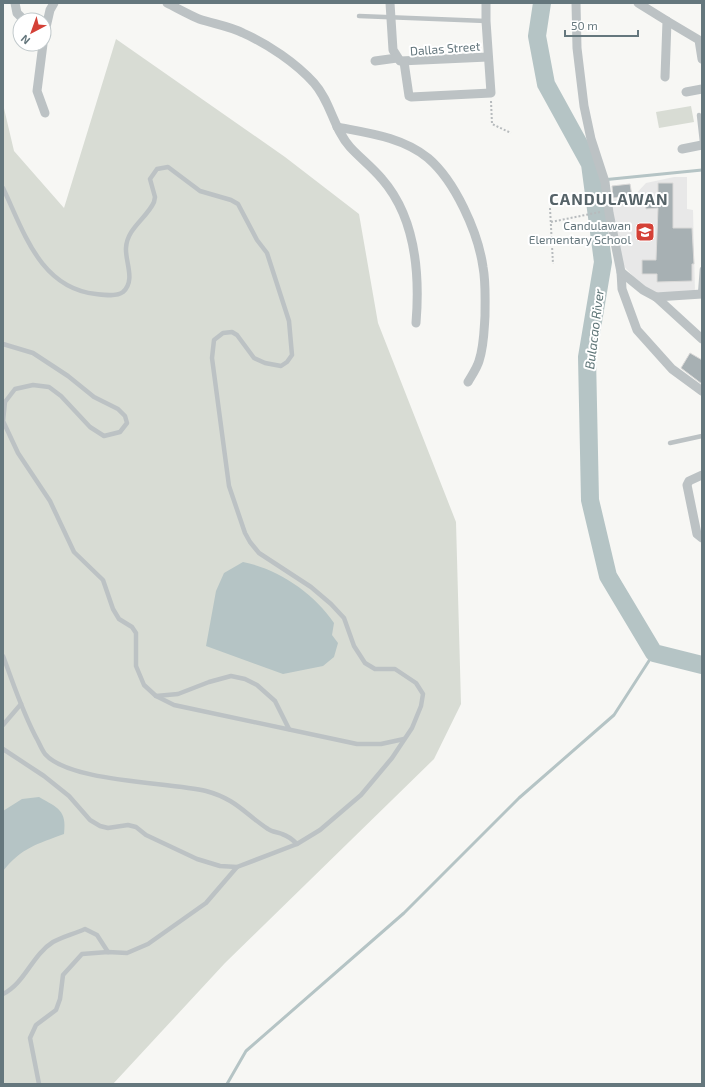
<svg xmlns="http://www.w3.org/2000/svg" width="705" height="1087" viewBox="0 0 705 1087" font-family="'Exo 2',sans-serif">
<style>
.built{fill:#e8e8e8}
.green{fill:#d8dcd4}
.water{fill:#b5c4c5}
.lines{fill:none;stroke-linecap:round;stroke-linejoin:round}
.stream{stroke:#b5c4c5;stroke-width:3}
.river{stroke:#b5c4c5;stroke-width:18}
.building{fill:#a7b0b3;stroke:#d9d8d7}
.path{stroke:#b7bbbd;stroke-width:2;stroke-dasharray:2 2;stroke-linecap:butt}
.lane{stroke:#bcc2c4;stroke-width:4.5}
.street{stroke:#bcc2c4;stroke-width:9}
.labels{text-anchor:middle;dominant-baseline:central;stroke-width:4;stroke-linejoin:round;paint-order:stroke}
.street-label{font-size:12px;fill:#65777d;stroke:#fff}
.poi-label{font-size:12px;fill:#65777d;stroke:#fff;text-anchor:end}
.water-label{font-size:13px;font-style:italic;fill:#5f7678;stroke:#fff}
.district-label{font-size:16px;font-weight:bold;letter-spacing:1px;fill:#566368;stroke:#fff}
</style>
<rect width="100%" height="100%" fill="#f7f7f4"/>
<path class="built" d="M674,177H687V209L693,210L695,292L655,293L640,284L622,264L610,199L633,197L646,183Z"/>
<g class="green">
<path d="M116,39L285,157L359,214L378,323L456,522L461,704L434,759L225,963L113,1084H3V104L14,151L64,208Z"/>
<path d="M691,106L694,122L659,128L656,112Z"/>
</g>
<g class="water">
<path d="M243,562C278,569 314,593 334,623L332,635L338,643L334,657L323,666L283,674L206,646L216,591L224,573Z"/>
<path d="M39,797C58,808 67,810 64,834C37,844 21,848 3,871V811L22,799Z"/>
</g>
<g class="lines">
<g class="stream">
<path d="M592,181L702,170"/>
<path d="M227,1084L246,1051L404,913L519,798L614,715L654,653"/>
</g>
<path class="river" d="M542,3L537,36L546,84L590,164L603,262L587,357L590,500L608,576L654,653L702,665"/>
</g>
<g class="building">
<path d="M658,183H673V228H692L694,264H692V281L657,282V274H642V260H656L658,208L646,209L645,199L658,198Z"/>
<path d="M630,184L632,196L613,198L612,186Z"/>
<path d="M690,353L702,360V384L681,368Z"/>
</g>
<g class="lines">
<g class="path">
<path d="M491,101L492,124L511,133"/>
<path d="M550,208L553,264"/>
<path d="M551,222L600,212"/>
</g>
<g class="lane">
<path d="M359,16L486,21"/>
<path d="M699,115L702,142"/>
<path d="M3,188C24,232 40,288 96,294C104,295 116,297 123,292C136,280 125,262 126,248C127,228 147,218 154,202L155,197L150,179L157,169L168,167L200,191L231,200L238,204L257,240L267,253L289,321L292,355L287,362L281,366L265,363L254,358L237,335L232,332L223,333L214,340L212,358L229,486L245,533L250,542L259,553L311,587L331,604L344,618L354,646L365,663L375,669H395L416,683L423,694L421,706L412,728L392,758L361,795L320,830L297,844L237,867L206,903L148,944L127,953L108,952L82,954L63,975L60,999L56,1010L36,1025L30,1038L39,1084"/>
<path d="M700,295L702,269"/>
<path d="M3,344L33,353L68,376L94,397L118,409L125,416L127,423L120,432L104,436L90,427L61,396L49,387L33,385L15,389L5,402L3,421L18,453L50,501L74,552L103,580L113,609L119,619L132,627L136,633V666L144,685L156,696L174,705L357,744H381L404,739"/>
<path d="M670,443L702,436"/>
<path d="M3,656C14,685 23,714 38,741C40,745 42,750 45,754C69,782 168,782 206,791C236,799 245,814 268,829C272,832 277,832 282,834C288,836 293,840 297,844"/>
<path d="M156,696L178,694L209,682L231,676L245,679L257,685L275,701L289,729"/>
<path d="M3,725L21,704"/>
<path d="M3,749L44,776L69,796L90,820L100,826L108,828L128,825L136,827L146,835L197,859L220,866L237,867"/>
<path d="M3,994C25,983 32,955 53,942C62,937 74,934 85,929L97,935L108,952"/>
</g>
<g class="street">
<path d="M15,3L17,13L24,20"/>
<path d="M167,3C177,8 188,14 199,19C214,24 229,26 243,33C268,44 296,63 314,83C331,102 333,128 350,147C360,158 372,167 382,179C416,218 420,274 416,323"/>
<path d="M390,3L393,50L400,61L488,57"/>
<path d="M576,3L577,48L584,106L591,139L605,182L609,213L621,272L622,289L637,330L672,369L702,391"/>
<path d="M638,3L667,21L665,77"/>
<path d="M667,21L699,40L702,59"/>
<path d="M44,36L50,10L54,3"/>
<path d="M43,44L37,91L45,113"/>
<path d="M375,61L397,58"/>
<path d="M404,62L409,96L411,97L491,93L486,21V3"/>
<path d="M686,92L702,89"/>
<path d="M337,127C368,133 402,137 428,158C455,181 478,232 483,267C486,283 485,300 485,316C484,331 484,346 479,361C477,368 472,375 468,382"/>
<path d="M682,149L702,145"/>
<path d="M621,272L643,290L656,297L702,339"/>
<path d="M656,297L702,294"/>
<path d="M702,475L689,481L687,485L697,534L702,538"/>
</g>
</g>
<defs>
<g id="school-square" transform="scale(1)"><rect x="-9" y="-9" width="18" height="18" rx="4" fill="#d44137" stroke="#fff"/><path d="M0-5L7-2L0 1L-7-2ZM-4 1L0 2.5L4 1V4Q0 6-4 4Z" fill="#fff"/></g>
</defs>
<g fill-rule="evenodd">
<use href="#school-square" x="645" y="232"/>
</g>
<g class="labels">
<g class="street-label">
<text transform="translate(445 48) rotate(-4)">Dallas Street</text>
</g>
<g class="poi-label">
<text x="631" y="225">Candulawan<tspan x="631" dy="14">Elementary School</tspan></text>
</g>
<g class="water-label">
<text transform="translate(594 329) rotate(-83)">Bulacao River</text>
</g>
<g class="district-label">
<text x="609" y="198">CANDULAWAN</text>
</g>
</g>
<rect width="705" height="1087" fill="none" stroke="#65777d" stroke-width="8"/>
<g transform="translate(32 32) rotate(221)"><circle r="19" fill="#ffffff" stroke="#c1c9cb"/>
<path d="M0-3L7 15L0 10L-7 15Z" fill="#d44137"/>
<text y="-6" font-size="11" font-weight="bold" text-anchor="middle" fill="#65777d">N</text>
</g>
<path d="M565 30v6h73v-6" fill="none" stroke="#65777d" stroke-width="2"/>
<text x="571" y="30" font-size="12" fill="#65777d" stroke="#ffffff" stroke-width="3" paint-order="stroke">50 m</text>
</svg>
